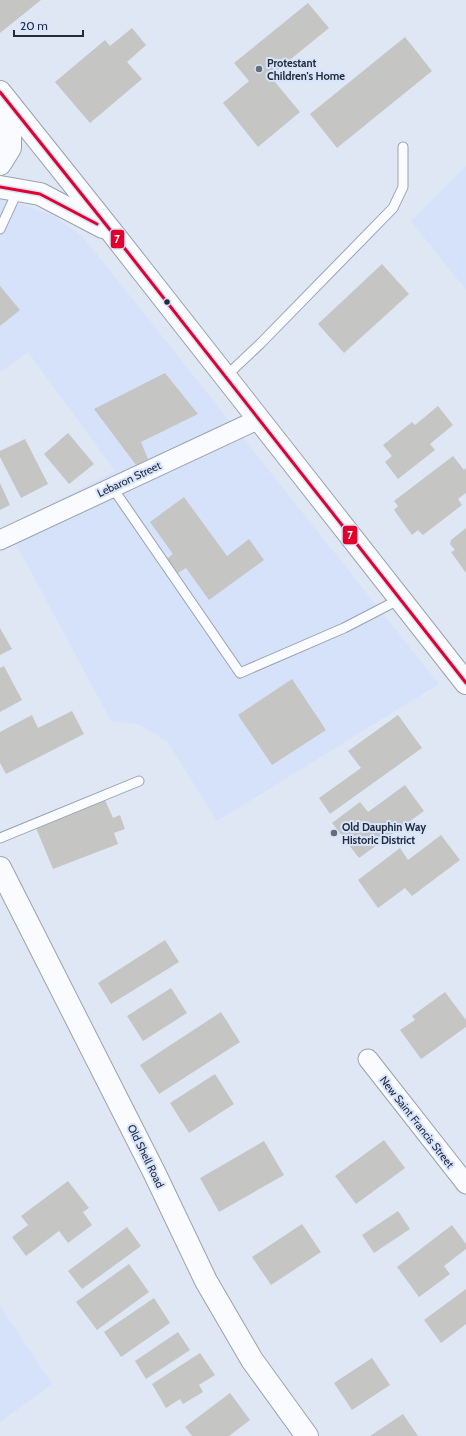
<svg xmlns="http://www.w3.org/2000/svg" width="466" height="1436" viewBox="0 0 466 1436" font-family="Cabin,sans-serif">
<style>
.built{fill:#d5e2f9}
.building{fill:#c5c6c4}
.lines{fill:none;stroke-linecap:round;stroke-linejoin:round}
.lane-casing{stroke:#9ba2ae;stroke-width:11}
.street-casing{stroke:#9ba2ae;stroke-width:21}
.secondary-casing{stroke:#9ba2ae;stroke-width:24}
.lane{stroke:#fafbfe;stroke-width:9}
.street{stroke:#fafbfe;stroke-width:19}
.secondary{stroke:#fafbfe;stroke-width:22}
.bus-1-casing{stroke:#d6e4fe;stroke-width:6}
.bus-1{stroke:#e4002b;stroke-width:3}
.poi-dot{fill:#666d7a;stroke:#d6e4fe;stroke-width:1.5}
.bus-dot{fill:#252b38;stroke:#d6e4fe;stroke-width:1.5}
.labels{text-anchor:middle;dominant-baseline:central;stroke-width:4;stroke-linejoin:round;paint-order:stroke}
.poi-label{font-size:11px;font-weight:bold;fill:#252b38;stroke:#d6e4fe;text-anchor:start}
.street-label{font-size:11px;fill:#252b38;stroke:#d6e4fe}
.line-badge{stroke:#d6e4fe;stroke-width:1.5}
.badge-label{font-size:11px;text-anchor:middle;font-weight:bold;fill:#fff}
</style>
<rect width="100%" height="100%" fill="#dfe7f5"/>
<g class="built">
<path d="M466,166V290L411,221Z"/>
<path d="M0,197L54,216L83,237L439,684L217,821L167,741L138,724L111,721L7,527L115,471L28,352L0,372Z"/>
<path d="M0,1306L52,1384L0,1422Z"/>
</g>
<g class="building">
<path d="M0,0H41L0,33Z"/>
<path d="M308,3L329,28L270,76L300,112L258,147L223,103L249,81L234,63Z"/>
<path d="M132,28L146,45L127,62L142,79L90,123L55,82L105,40L110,46Z"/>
<path d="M405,37L432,71L337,148L310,114Z"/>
<path d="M382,264L409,294L344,353L318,324Z"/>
<path d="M0,286L20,310L0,326Z"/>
<path d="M165,373L198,414L141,442L148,459L136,465L94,409Z"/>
<path d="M438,406L453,425L430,444L435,450L398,479L385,462L392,456L383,445L412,422L415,425Z"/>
<path d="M68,433L94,464L69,484L44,454Z"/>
<path d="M25,439L48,484L21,498L0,457V451Z"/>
<path d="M453,456L464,470L466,468V493L458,499L462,505L423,535L418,530L412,535L394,510L398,506L394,501Z"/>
<path d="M0,483L10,505L0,510Z"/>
<path d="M184,497L227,556L249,539L264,560L209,600L186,568L178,573L167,559L173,554L150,522Z"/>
<path d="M466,528V573L451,552L455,550L450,544L451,540Z"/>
<path d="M0,628L12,649L0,655Z"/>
<path d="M4,666L22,700L0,712V668Z"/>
<path d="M292,679L326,730L272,765L238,715Z"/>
<path d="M72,711L84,734L6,774L0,763V732L32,715L38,728Z"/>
<path d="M398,715L422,748L330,814L319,798L361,768L348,751Z"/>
<path d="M405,785L424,811L359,858L332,823L360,802L368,812Z"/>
<path d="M105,800L113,818L120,815L125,829L114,833L118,844L53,869L36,828Z"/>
<path d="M441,835L460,860L412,896L405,888L378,908L358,880L400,848L408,860Z"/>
<path d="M165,940L179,962L111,1004L98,983Z"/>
<path d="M171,988L187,1013L143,1041L127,1016Z"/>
<path d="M445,992L466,1020V1027L421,1059L400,1030L415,1020L412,1016Z"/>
<path d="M221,1012L240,1042L159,1094L140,1065Z"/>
<path d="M215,1074L234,1104L189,1133L170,1103Z"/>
<path d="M384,1140L405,1168L356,1204L335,1176Z"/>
<path d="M264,1141L284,1175L219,1212L200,1178Z"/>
<path d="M68,1181L89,1208L83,1212L92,1225L68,1243L59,1231L26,1256L12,1237L28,1225L21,1216Z"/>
<path d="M398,1211L410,1229L374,1253L362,1235Z"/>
<path d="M302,1224L321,1252L271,1285L252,1257Z"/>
<path d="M452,1225L466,1244V1249L444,1266L450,1274L419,1297L397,1267Z"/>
<path d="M127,1227L141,1246L82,1289L68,1271Z"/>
<path d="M129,1264L149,1292L97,1330L76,1302Z"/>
<path d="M466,1289V1324L441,1343L424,1320Z"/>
<path d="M154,1298L170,1323L121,1357L104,1332Z"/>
<path d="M178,1332L190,1350L146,1379L135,1361Z"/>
<path d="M200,1353L215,1375L199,1385L203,1392L183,1404L180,1399L166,1408L152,1384Z"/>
<path d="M372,1358L390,1385L352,1410L334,1383Z"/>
<path d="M230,1393L250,1420L229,1436H192L185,1427Z"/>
<path d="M403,1414L418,1436H370Z"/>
</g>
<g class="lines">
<g class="lane-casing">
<g id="lane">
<path d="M0,229L18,190"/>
<path d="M225,377L260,344L393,208L403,187V147"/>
<path d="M112,487L240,673L344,628L400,599"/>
<path d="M0,838L139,781"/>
</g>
</g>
<g class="street-casing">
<g id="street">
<path d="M0,540L259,419"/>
<path d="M368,1059L466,1184"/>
</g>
</g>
<g class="secondary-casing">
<g id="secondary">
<path d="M0,92L111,231L466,683"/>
<path d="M0,164L10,148V123L1,102"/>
<path d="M0,187L40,194L103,227"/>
<path d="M0,868L154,1172L206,1281L252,1360L307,1436"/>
</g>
</g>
<use href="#lane" class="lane"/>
<use href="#street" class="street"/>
<use href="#secondary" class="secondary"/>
<g class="bus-1-casing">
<g id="bus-1">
<path d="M0,92L111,231L466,683"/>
<path d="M0,187L40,194L97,224"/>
</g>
</g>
<use href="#bus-1" class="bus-1"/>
</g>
<g class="poi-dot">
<circle cx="259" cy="69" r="4"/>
<circle cx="334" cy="833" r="4"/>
</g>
<circle class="bus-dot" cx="167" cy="302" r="3.5"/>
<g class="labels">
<g class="poi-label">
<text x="267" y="63">Protestant<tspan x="267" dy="13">Children's Home</tspan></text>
<text x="342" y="827">Old Dauphin Way<tspan x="342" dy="13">Historic District</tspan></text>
</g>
<g class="street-label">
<text transform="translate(129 479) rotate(-25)">Lebaron Street</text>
<text transform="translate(417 1122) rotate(52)">New Saint Francis Street</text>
<text transform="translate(146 1156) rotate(64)">Old Shell Road</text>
</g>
</g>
<g class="line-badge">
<rect x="110" y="229" width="15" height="20" rx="4" fill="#e4002b"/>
<rect x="342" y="525" width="16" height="20" rx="4" fill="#e4002b"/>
</g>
<g class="badge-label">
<text x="117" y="243">7</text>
<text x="350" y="539">7</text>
</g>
<path d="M14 30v6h69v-6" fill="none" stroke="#252b38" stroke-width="2"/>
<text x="20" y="30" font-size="12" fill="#252b38" stroke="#d6e4fe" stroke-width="3" paint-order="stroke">20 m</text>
</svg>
